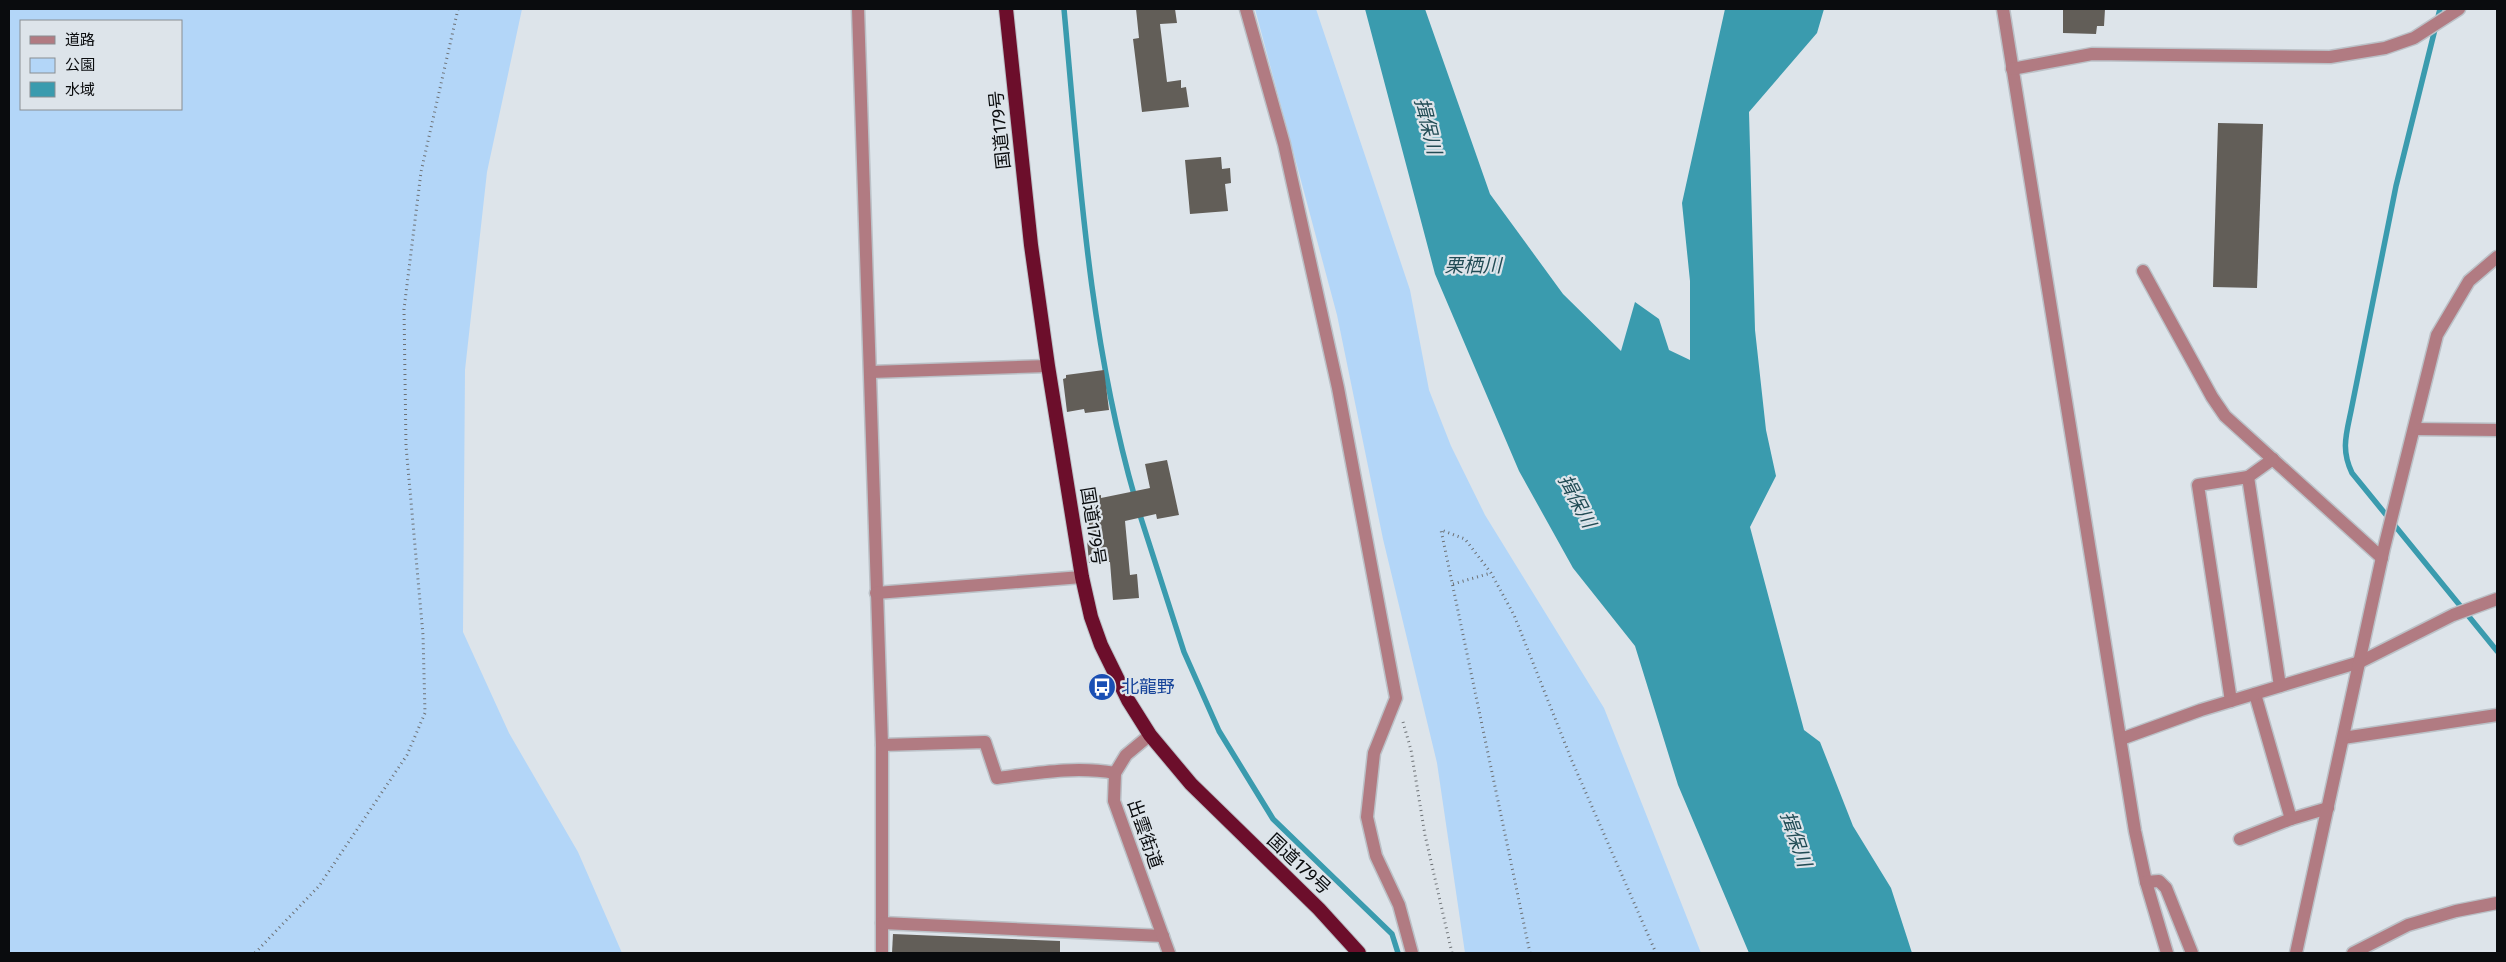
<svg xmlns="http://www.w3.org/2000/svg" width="2506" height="962" viewBox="0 0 2506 962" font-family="'Fira Sans','Noto Sans JP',sans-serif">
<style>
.green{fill:#b3d6f8;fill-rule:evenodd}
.water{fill:#3a9bae}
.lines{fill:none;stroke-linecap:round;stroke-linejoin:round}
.stream{stroke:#3a9bae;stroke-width:5.5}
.building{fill:#625e58}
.minor-casing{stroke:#bbc1c7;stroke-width:15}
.tertiary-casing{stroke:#bbc1c7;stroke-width:15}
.trunk-casing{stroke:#bbc1c7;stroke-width:16}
.path{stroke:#6d7175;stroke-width:3;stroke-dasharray:1 4;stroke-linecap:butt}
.minor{stroke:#b17b82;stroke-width:12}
.tertiary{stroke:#b17b82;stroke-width:12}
.trunk{stroke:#6c0e2b;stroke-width:14}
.labels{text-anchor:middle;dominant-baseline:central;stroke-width:4.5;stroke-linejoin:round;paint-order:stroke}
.street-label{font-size:18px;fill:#0a0c0e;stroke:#dde4ea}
.transit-label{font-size:18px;fill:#164399;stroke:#dde4ea;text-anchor:start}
.water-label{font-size:19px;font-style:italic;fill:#224c55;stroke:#dde4ea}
</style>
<rect width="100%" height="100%" fill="#dde4ea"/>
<g class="green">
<path d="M9,9H522L487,172L465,370L463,632L509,733L578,852L622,953H9ZM21,21H181V109H21Z"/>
<path d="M1255,9H1316L1410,290L1429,390L1451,446L1485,515L1604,708L1701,953H1465L1437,763L1383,539L1337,315Z"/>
</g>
<path class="water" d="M1365,9H1425L1490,194L1563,294L1621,351L1635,302L1659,319L1669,350L1690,360V281L1682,203L1725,9H1824L1817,33L1749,112L1755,330L1766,430L1776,476L1750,527L1804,730L1820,742L1853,826L1891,888L1912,953H1749L1678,785L1635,646L1573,568L1519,471L1435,274Z"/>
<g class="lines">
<g class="stream">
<path d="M1064,9C1079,173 1089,338 1135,498"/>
<path d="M2440,9L2396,186L2351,411C2346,435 2341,450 2352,473L2497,651"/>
<path d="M1139,512L1184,652L1219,731L1273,819L1392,934L1398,953"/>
</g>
</g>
<g class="building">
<path d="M1136,9H1175L1177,23L1160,24L1167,82L1181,80V88L1186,87L1189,107L1142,112L1133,39L1139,38Z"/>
<path d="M2063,9H2105L2104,26H2097L2096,34L2063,33Z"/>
<path d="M2218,123L2263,124L2257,288L2213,287Z"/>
<path d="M1221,157L1222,169L1230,168L1231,183L1225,184L1228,211L1190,214L1185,160Z"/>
<path d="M1104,370L1109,410L1085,413L1084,409L1067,412L1063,379L1066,378V375Z"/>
<path d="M1167,460L1179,515L1157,519L1156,514L1125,521L1130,575L1137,574L1139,598L1113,600L1110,562L1089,563L1087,540H1092L1084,499L1101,495V498L1150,488L1145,464Z"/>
<path d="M893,934L1060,941V953H892Z"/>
</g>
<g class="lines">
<g class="minor-casing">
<g id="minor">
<path d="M858,9L882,745V953"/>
<path d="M1246,9L1284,144L1338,388L1396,698L1374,753L1367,817L1376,856L1399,905L1412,953"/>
<path d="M2003,9L2135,831L2146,882L2167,953"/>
<path d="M2012,69L2092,54L2330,57L2385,48L2414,38L2459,9"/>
<path d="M2143,271L2212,397L2225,416L2382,558"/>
<path d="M871,372L1048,366"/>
<path d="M2414,429L2497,430"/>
<path d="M2248,477L2280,686"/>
<path d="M876,593L1082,577"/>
<path d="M2255,694L2291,819L2328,808"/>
<path d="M2231,701L2198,485L2248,477L2273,459"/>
<path d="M2343,738L2497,715"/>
<path d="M2121,739L2201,710L2360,662L2453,615L2497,599"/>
<path d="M882,745L985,742L997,778C1037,773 1075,766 1115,773"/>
<path d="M2240,839L2291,819"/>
<path d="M2146,882L2159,881L2166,888L2192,953"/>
<path d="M882,923L1163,936"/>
<path d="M2296,953L2384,548L2437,335L2469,281L2497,257"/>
<path d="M2353,953L2408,925L2456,911L2497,903"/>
</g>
</g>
<g class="tertiary-casing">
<path id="tertiary" d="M1150,735L1126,755L1115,773L1114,801L1169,953"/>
</g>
<g class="trunk-casing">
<path id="trunk" d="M1006,9L1031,245L1048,366L1082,577L1091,617L1101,645L1128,700L1150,735L1191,784L1319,909L1359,953"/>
</g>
<g class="path">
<path d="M1453,584L1491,573"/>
<path d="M1403,722L1411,750L1425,835L1452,953"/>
<path d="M255,953L319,886L407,755L425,713L423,635L406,446L404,309L421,172L458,9"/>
<path d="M1530,953L1441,530L1465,539L1491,573L1514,615L1572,761L1656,953"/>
</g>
<use href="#minor" class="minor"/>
<use href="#tertiary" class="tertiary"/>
<use href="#trunk" class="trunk"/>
</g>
<defs>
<g id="bus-disc" transform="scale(1.4375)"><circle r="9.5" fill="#1a4fb4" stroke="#dde4ea"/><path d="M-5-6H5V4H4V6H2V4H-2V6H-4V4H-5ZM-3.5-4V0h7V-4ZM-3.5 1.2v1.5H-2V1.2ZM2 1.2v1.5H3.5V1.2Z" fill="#fff"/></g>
</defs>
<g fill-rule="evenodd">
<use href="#bus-disc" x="1102" y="687"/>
</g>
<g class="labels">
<g class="street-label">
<text transform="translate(1000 130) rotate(-96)">国道179号</text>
<text transform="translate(1093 526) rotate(81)">国道179号</text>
<text transform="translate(1145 834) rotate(71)">出雲街道</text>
<text transform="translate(1299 864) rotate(43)">国道179号</text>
</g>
<g class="transit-label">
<text x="1121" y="687">北龍野</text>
</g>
<g class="water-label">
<text transform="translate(1428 126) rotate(76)">揖保川</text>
<text x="1473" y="265">栗栖川</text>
<text transform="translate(1577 501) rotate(62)">揖保川</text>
<text transform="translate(1796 839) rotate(71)">揖保川</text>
</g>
</g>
<rect width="2506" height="962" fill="none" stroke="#0a0c0e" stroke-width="20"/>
<rect x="20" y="20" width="162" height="90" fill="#dde4ea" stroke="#898e92"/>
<rect x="30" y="36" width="25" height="8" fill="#b17b82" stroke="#898e92"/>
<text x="65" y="45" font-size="15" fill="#0a0c0e">道路</text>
<rect x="30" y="58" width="25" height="15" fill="#b3d6f8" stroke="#898e92"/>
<text x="65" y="70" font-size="15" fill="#0a0c0e">公園</text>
<rect x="30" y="82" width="25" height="15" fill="#3a9bae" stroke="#898e92"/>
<text x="65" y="95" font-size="15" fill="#0a0c0e">水域</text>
</svg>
